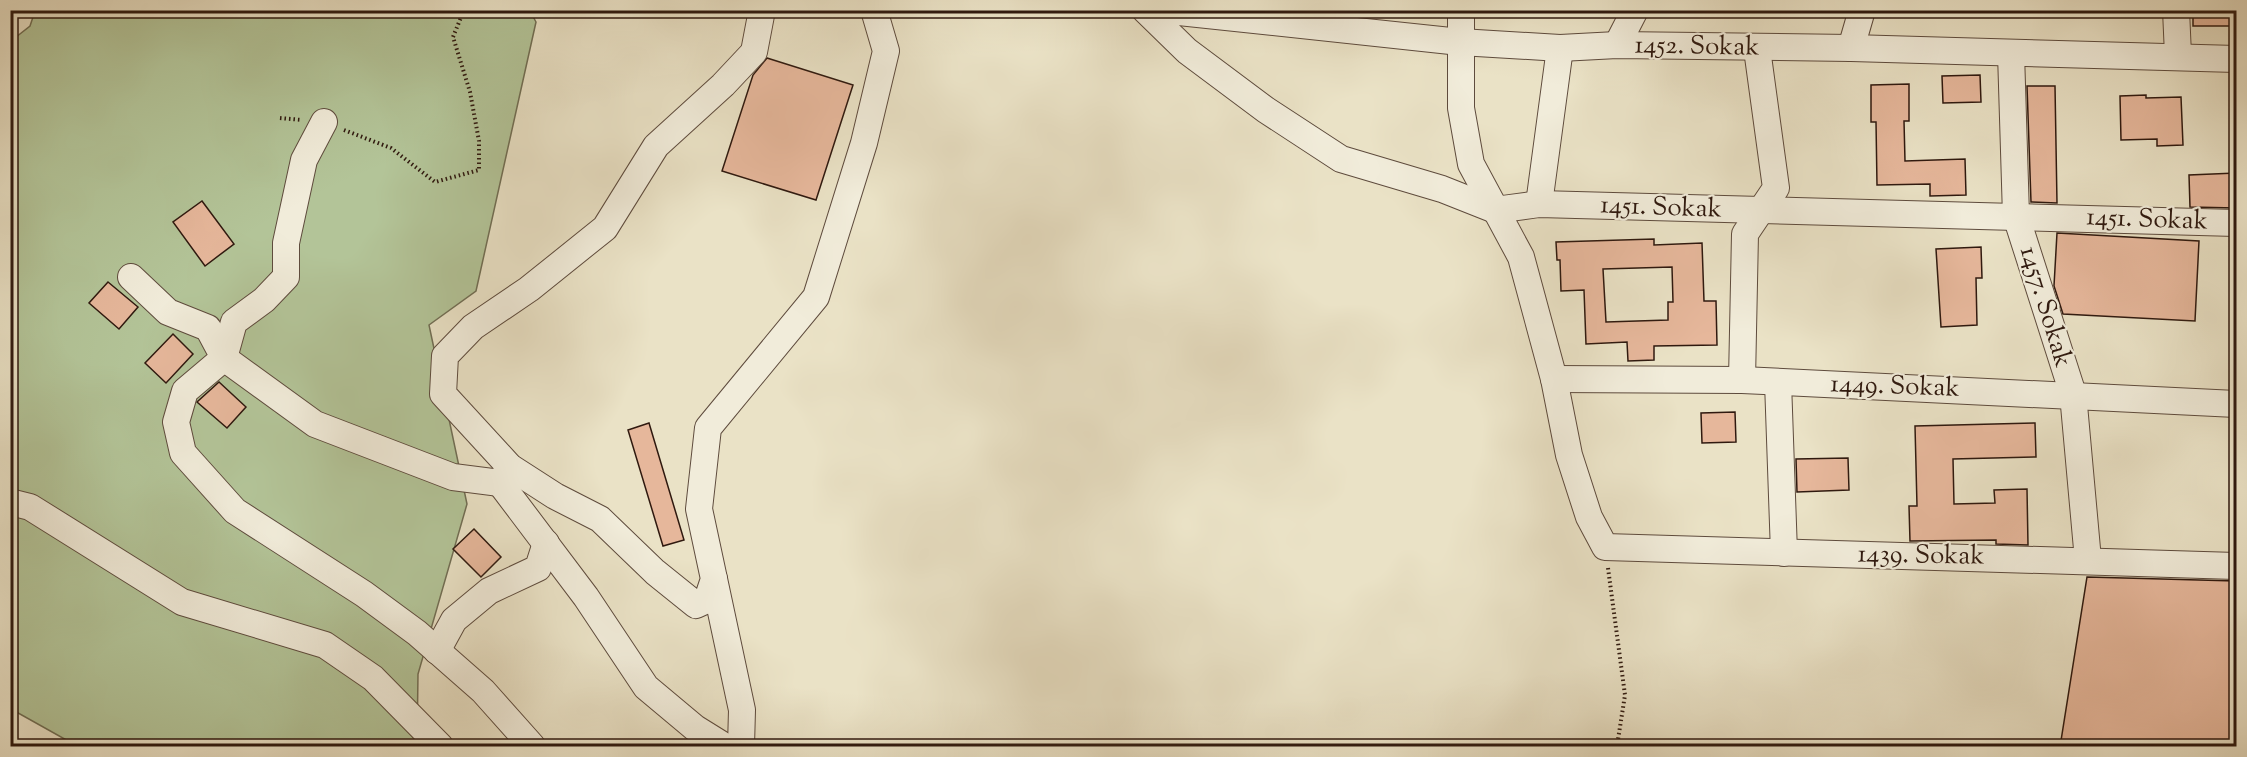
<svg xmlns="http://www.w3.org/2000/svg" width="2247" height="757" viewBox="0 0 2247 757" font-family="'Sorts Mill Goudy',serif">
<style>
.green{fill:#b3c498;stroke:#716e54;stroke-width:1.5}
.building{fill:#e6b79b;stroke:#2f190f;stroke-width:1.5;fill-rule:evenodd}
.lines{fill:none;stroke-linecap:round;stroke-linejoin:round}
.minor-casing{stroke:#5e4b3d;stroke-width:28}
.path{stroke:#2f190f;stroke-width:4;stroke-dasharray:1.5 3;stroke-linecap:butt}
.minor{stroke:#f1ecda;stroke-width:26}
.labels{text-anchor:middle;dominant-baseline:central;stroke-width:4.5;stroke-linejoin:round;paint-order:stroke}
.street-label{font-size:26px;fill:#2f190f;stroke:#f1ecda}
</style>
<rect width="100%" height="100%" fill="#eae2c6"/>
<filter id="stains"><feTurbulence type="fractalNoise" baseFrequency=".00333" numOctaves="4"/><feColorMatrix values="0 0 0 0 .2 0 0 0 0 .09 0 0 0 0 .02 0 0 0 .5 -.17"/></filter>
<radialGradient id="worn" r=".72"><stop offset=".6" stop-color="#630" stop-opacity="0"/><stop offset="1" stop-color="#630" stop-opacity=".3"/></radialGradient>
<path class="green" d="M35,11H530L536,22L476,291L429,325L467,504L418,674L417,746H77L11,709V41L30,26Z"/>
<g class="building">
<rect x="2193" y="10" width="41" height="16"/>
<path d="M767,58L853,85L816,200L722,171L753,75Z"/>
<path d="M1980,75L1981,102L1943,103L1942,76Z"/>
<path d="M1909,84V121H1904L1905,161L1965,159L1966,195L1930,196V184L1877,185L1876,122H1871V85Z"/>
<path d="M2027,86H2055L2057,203L2031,202Z"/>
<path d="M2146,95V98L2181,97L2183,145L2157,146V139L2121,140L2120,96Z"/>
<path d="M2236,173V208L2190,207L2189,175Z"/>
<path d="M202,201L234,244L205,266L173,222Z"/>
<path d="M2057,233L2199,241L2195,321L2063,314L2054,286Z"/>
<path d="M1654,239V245L1702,243L1704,301H1716L1717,345L1654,346V360L1628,361L1627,342L1586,344L1584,290L1561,291L1560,260H1557L1556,242ZM1672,267L1673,302H1668V320L1606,322L1603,269Z"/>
<path d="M1981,247L1982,278H1976L1977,325L1941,327L1936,249Z"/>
<path d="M108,282L138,307L119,329L89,303Z"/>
<path d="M173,334L193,354L166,383L145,363Z"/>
<path d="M219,382L246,407L227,428L197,402Z"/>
<path d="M1735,412L1736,442L1702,443L1701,413Z"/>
<path d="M649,423L684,540L663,546L628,430Z"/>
<path d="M2035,423L2036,457L1953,459L1954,504L1995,503L1994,490L2027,489L2028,545L1996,544V540L1910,541L1909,506H1917L1915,426Z"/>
<path d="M1848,458L1849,490L1797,492L1796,459Z"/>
<path d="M474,529L501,557L481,577L453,549Z"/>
<path d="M2087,577L2236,581V747H2060Z"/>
</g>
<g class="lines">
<g class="minor-casing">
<g id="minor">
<path d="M762,10L754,52L723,85L656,146L605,228L529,289L473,327L445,356L443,394L510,467L555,496L600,519L655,572L696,605L707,600L714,579L699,509L708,428L816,297L864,143L886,51L874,10"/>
<path d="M1145,10L1187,51L1266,110L1341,159L1442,189L1495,210L1539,204L2236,223"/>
<path d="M1160,10L1460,42L1560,48L1617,45L1851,48L2236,59"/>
<path d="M1461,10V108L1471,164L1521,257L1554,379L1569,455L1589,517L1605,547L2236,566"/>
<path d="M2176,10L2178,55"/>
<path d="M1617,45L1635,10"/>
<path d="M1851,48L1862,10"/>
<path d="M2011,53L2016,216L2073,394L2088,560"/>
<path d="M324,122L304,160L286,243V277L264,300L234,322L224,358L315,424L453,477L500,483L510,467"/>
<path d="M1539,204L1560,48"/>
<path d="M131,277L168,312L208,328L224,358L185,391L176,422L183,453L235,511L364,594L417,633L483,691L532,746"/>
<path d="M1554,379L1742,380L2236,404"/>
<path d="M1742,380L1745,234L1776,188L1757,49"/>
<path d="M1778,382L1784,553"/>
<path d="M500,483L586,597L646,687L695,728L724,746"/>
<path d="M10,502L30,507L182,602L325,645L373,678L440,746"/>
<path d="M714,579L742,710L741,746"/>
<path d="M437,651L454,620L489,591L538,568L546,543"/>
</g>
</g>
<g class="path">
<path d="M280,118L302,120"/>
<path d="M344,130L391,148L435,182L479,170V141L470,92L453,37L464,10"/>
<path d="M1608,568L1625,695L1617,746"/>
</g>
<use href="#minor" class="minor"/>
</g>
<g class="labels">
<g class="street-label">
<text transform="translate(1697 47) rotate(1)">1452. Sokak</text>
<text transform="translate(1661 208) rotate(2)">1451. Sokak</text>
<text transform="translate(2147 220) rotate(2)">1451. Sokak</text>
<text transform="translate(2045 307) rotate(73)">1457. Sokak</text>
<text transform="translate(1895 387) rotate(2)">1449. Sokak</text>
<text transform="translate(1921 556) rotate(1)">1439. Sokak</text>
</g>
</g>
<rect width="2247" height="757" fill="none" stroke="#eae2c6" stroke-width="36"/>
<rect x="12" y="12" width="2223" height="733" fill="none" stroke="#2f190f" stroke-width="3"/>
<rect x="18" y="18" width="2211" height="721" fill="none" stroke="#2f190f" stroke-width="1.5"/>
<rect width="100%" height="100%" filter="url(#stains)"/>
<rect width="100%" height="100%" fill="url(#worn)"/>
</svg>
